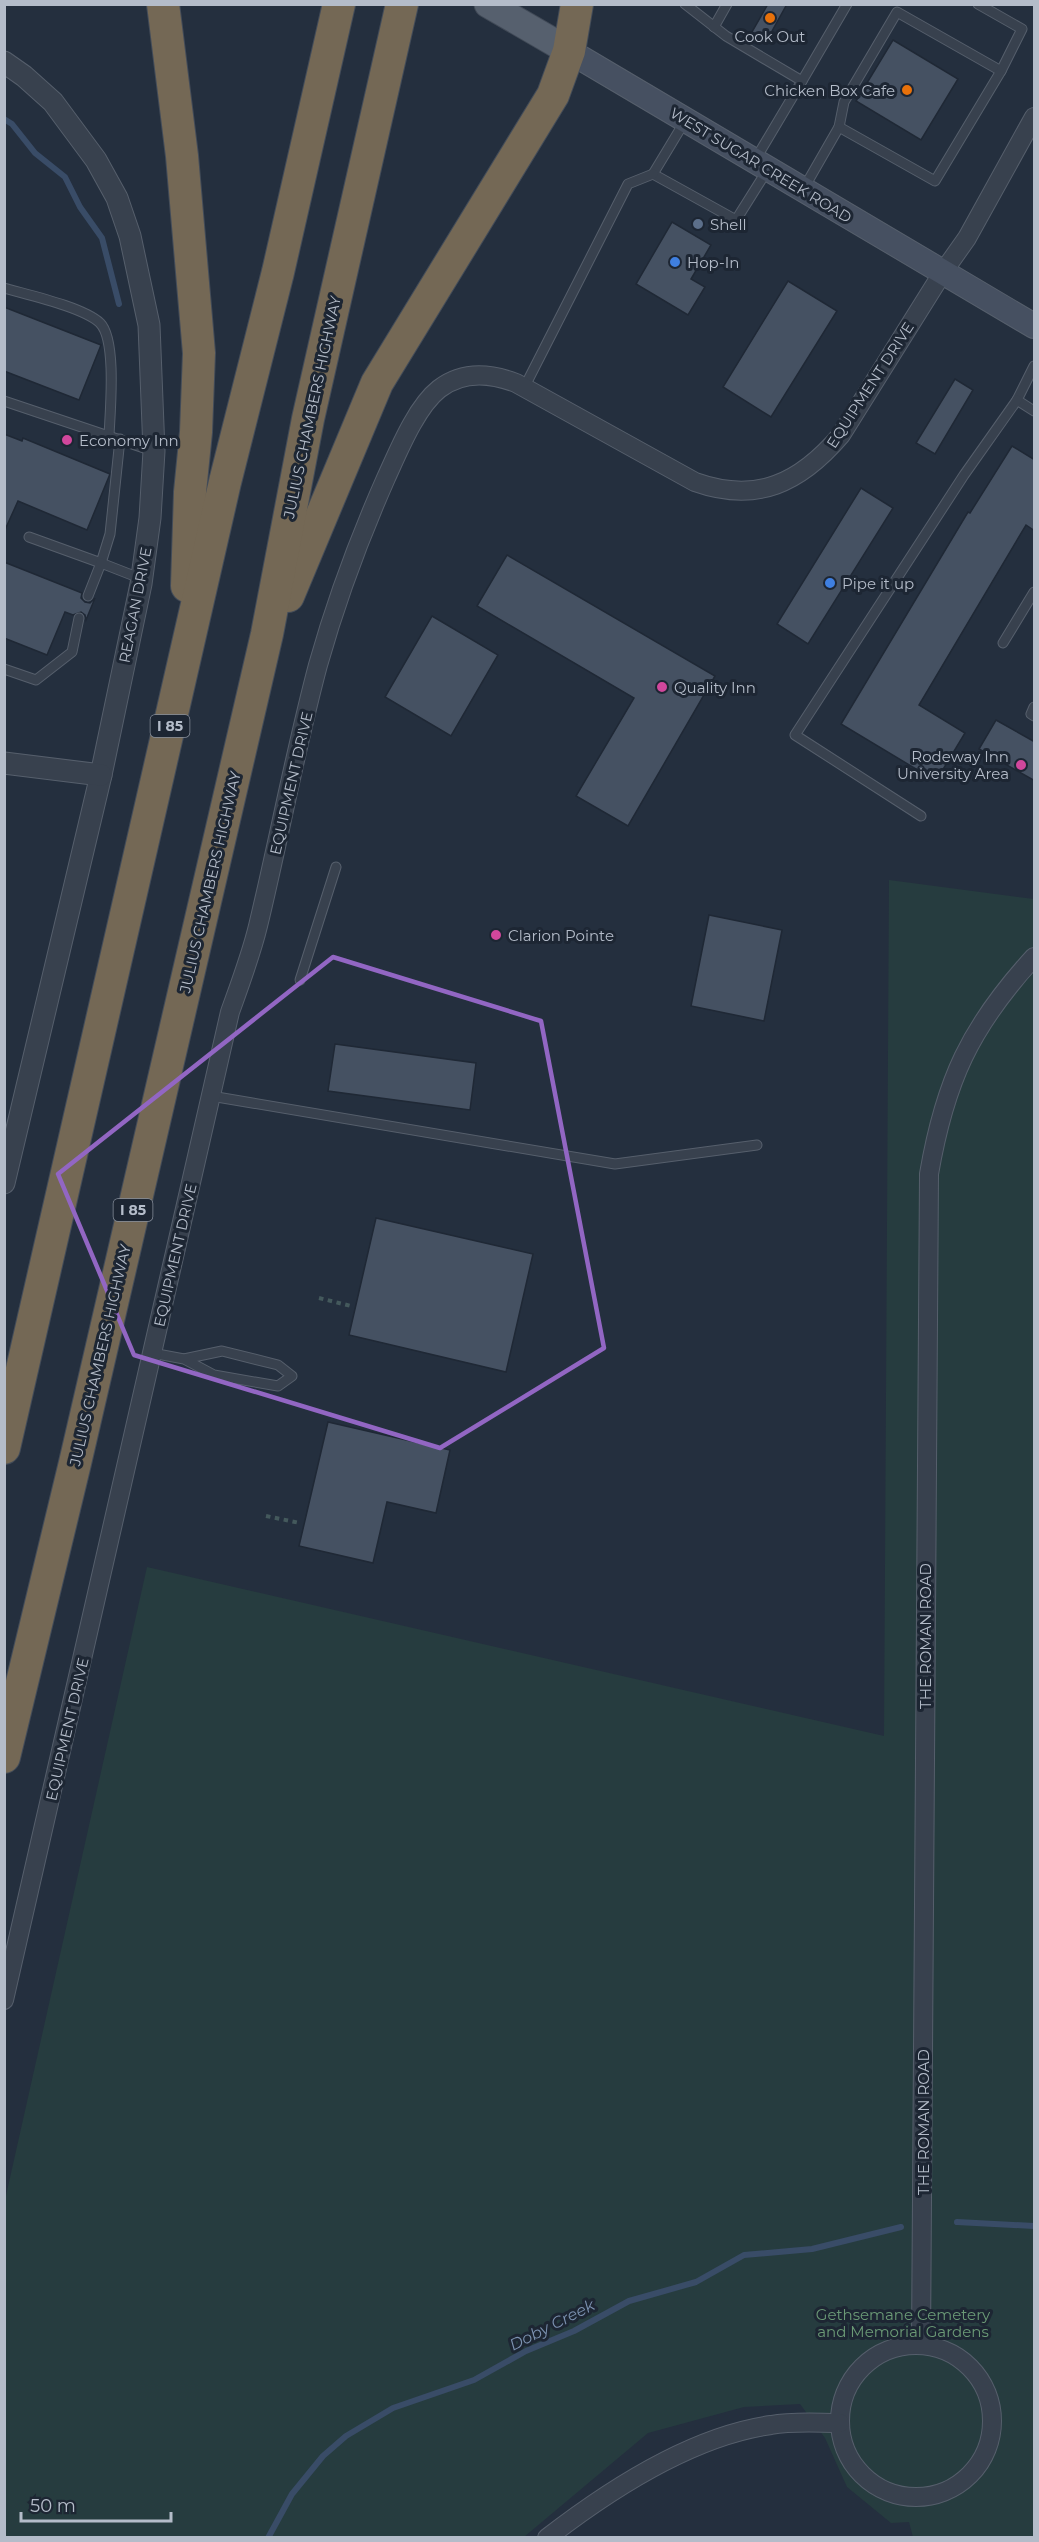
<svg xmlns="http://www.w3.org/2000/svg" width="1039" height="2542" viewBox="0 0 1039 2542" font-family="Montserrat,sans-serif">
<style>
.green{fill:#263c3f}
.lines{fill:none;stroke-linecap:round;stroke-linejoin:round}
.stream{stroke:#394c67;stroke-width:6}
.building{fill:#455162;stroke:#1f2835;stroke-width:1.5}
.service-casing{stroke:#565f6c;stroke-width:11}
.minor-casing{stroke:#565f6c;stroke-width:20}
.tertiary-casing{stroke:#565f6c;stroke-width:23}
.secondary-casing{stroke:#565f6c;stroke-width:26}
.primary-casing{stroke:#414a57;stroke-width:29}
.motorway-casing{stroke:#434c59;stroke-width:34}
.path{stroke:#44595c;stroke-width:4;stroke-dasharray:4.5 4.5;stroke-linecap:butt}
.service{stroke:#38414e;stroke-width:9}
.minor{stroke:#38414e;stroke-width:18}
.tertiary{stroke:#38414e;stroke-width:21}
.secondary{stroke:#465061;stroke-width:24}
.primary{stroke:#56606e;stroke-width:27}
.motorway{stroke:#746855;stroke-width:32}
.marked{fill:none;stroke:#9266c3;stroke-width:4.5;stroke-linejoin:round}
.food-dot{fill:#e8710a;stroke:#1d2633;stroke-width:2}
.service-dot{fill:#5c6f8a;stroke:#1d2633;stroke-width:2}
.shop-dot{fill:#3f7fe0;stroke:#1d2633;stroke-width:2}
.hotel-dot{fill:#d1479c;stroke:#1d2633;stroke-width:2}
.labels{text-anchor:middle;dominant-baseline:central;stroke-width:6;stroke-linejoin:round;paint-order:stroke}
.shield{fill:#1d2633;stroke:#878f9c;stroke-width:1.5}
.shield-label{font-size:14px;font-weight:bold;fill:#b4bcc9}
.poi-label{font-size:15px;fill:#b4bcc9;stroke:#1d2633;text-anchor:start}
.street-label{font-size:15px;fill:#b4bcc9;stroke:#1d2633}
.park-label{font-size:15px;fill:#6b9a76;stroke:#1d2633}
.water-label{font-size:16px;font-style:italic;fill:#7c92b1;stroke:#1d2633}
</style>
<rect width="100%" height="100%" fill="#242f3e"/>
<path class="green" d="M889,880L1034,899V2537H913L909,2522L891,2523L847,2487L825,2438L800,2404L744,2407L648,2433L524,2537L5,2538V2200L147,1567L884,1736Z"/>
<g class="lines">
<g class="stream">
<path d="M4,119L12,124L35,153L65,177L80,207L102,238L119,304"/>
<path d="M957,2222L1034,2226"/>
<path d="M268,2538L292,2494L323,2456L346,2436L393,2408L474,2380L526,2351L574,2331L629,2301L696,2282L744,2255L812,2249L901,2227"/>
</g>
</g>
<g class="building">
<path d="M768,4H787L767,40L752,32Z"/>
<path d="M893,40L958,79L921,140L856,101Z"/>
<path d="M672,222L711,245L691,279L705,287L688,315L636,284Z"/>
<path d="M788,281L837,311L771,417L723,387Z"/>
<path d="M4,307L101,345L79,400L4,371Z"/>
<path d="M955,379L973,390L935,454L916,443Z"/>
<path d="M4,434L22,441L23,438L110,474L87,530L18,501L4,532Z"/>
<path d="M1012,446L1035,460V531L1026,525L919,705L965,733L936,781L841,724L968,512L970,513Z"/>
<path d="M861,488L893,508L808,644L777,624Z"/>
<path d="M507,555L715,676L628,826L576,796L634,698L477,606Z"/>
<path d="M4,562L82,593L81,598L85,602L90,603L95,598L86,620L85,615L81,612L73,615L65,612L47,655L4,638Z"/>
<path d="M432,616L498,655L451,736L385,697Z"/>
<path d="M996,720L1035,742V781L979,749Z"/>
<path d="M709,915L782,930L764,1021L691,1006Z"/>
<path d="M335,1044L476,1063L470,1110L328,1091Z"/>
<path d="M376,1218L533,1254L506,1372L349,1335Z"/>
<path d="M328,1422L450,1450L436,1513L387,1502L373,1563L299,1546Z"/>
</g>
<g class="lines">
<g class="service-casing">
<g id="service">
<path d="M685,4L726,36L802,81L755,160"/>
<path d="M714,27L727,4"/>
<path d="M802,81L847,4"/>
<path d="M685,121L653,174L736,220L768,169"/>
<path d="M839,127L844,102L897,12L1001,71"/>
<path d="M804,188L839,127L935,181L1001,71L1022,29L978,4"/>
<path d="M4,288C28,295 83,307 100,323C117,340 110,412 109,436"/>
<path d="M1034,366L1017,400L1034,411"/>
<path d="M524,388L628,184L653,174"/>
<path d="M4,401L153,451"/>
<path d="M29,537L101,563L110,534L120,439"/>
<path d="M88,596L101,563L142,579"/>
<path d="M1003,643L1034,592"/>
<path d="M4,669L36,680L72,652L79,618"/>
<path d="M1034,707L1031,714L1034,716"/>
<path d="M921,816L795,735L964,475L1017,400"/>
<path d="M300,980L336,867"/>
<path d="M211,1096L615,1164L757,1145"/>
<path d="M152,1353L184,1359L214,1375L278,1386L292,1376L278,1365L222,1351L184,1359"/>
</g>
</g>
<g class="minor-casing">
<g id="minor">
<path d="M4,2000L230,1012C240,984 251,955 258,926C279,839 295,751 318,665C336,601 359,539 386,478C398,452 416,407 439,389C462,371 490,373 516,383L695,482C757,504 800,483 841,435L943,272L967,238L1034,117"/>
<path d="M921,2344L929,1174C945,1081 970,1027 1034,957"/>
<circle cx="916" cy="2421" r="76"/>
<path d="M547,2538C609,2490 692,2436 771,2425C793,2421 817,2423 840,2423"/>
</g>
</g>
<g class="tertiary-casing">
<g id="tertiary">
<path d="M4,62L24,76L53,102L96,160L117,198L130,236L149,325L154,451L150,518L141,584L101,775L4,1183"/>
<path d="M4,763L101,775"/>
</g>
</g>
<g class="secondary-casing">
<path id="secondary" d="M569,51L1034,326"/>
</g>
<g class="primary-casing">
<path id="primary" d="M488,4L569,51"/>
</g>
<g class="motorway-casing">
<g id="motorway">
<path d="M163,4L182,156L199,353L196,432L190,492L187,586"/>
<path d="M288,596L377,383L553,95L569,51L577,4"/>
<path d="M4,1448L225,482L278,272L339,4"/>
<path d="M4,1757L75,1463L267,634L308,419L402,4"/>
</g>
</g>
<g class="path">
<path d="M319,1298L351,1306"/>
<path d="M266,1516L300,1523"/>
</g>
<use href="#service" class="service"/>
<use href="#minor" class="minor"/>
<use href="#tertiary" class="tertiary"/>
<use href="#secondary" class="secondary"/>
<use href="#primary" class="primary"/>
<use href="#motorway" class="motorway"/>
</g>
<path class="marked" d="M333,957L541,1021L604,1348L440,1448L134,1355L58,1174Z"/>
<g class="food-dot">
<circle cx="770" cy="18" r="6"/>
<circle cx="907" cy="90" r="6"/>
</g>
<circle class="service-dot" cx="698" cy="224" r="6"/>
<g class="shop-dot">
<circle cx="675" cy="262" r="6"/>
<circle cx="830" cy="583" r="6"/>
</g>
<g class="hotel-dot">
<circle cx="67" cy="440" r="6"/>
<circle cx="662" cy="687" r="6"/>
<circle cx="1021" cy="765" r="6"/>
<circle cx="496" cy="935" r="6"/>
</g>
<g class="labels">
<g class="shield">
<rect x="150.5" y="715" width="39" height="22" rx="4.5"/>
<rect x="113.5" y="1199" width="39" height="22" rx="4.5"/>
</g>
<g class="shield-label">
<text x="170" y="726">I 85</text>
<text x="133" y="1210">I 85</text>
</g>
<g class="poi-label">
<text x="770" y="36" text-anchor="middle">Cook Out</text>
<text x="895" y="90" text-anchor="end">Chicken Box Cafe</text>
<text x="710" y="224">Shell</text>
<text x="687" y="262">Hop-In</text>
<text x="79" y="440">Economy Inn</text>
<text x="842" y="583">Pipe it up</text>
<text x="674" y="687">Quality Inn</text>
<text x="1009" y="756" text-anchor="end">Rodeway Inn<tspan x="1009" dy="17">University Area</tspan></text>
<text x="508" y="935">Clarion Pointe</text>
</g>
<g class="street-label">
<text transform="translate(761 165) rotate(31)">WEST SUGAR CREEK ROAD</text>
<text transform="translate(870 385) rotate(-57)">EQUIPMENT DRIVE</text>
<text transform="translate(312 407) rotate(-78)">JULIUS CHAMBERS HIGHWAY</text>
<text transform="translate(135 605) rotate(-79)">REAGAN DRIVE</text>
<text transform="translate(291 783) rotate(-77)">EQUIPMENT DRIVE</text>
<text transform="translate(210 882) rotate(-77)">JULIUS CHAMBERS HIGHWAY</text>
<text transform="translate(175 1255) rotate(-77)">EQUIPMENT DRIVE</text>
<text transform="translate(100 1355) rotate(-77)">JULIUS CHAMBERS HIGHWAY</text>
<text transform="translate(925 1636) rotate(-90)">THE ROMAN ROAD</text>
<text transform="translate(67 1729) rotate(-77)">EQUIPMENT DRIVE</text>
<text transform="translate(923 2122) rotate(-90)">THE ROMAN ROAD</text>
</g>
<g class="park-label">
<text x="903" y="2314">Gethsemane Cemetery<tspan x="903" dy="17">and Memorial Gardens</tspan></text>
</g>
<g class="water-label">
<text transform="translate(552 2325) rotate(-27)">Doby Creek</text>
</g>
</g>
<rect width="1039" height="2542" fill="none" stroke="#b4bcc9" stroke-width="12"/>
<path d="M21 2512v9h150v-9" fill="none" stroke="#b4bcc9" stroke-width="3"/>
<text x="30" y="2512" font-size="18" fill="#b4bcc9" stroke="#1d2633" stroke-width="4.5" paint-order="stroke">50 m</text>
</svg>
